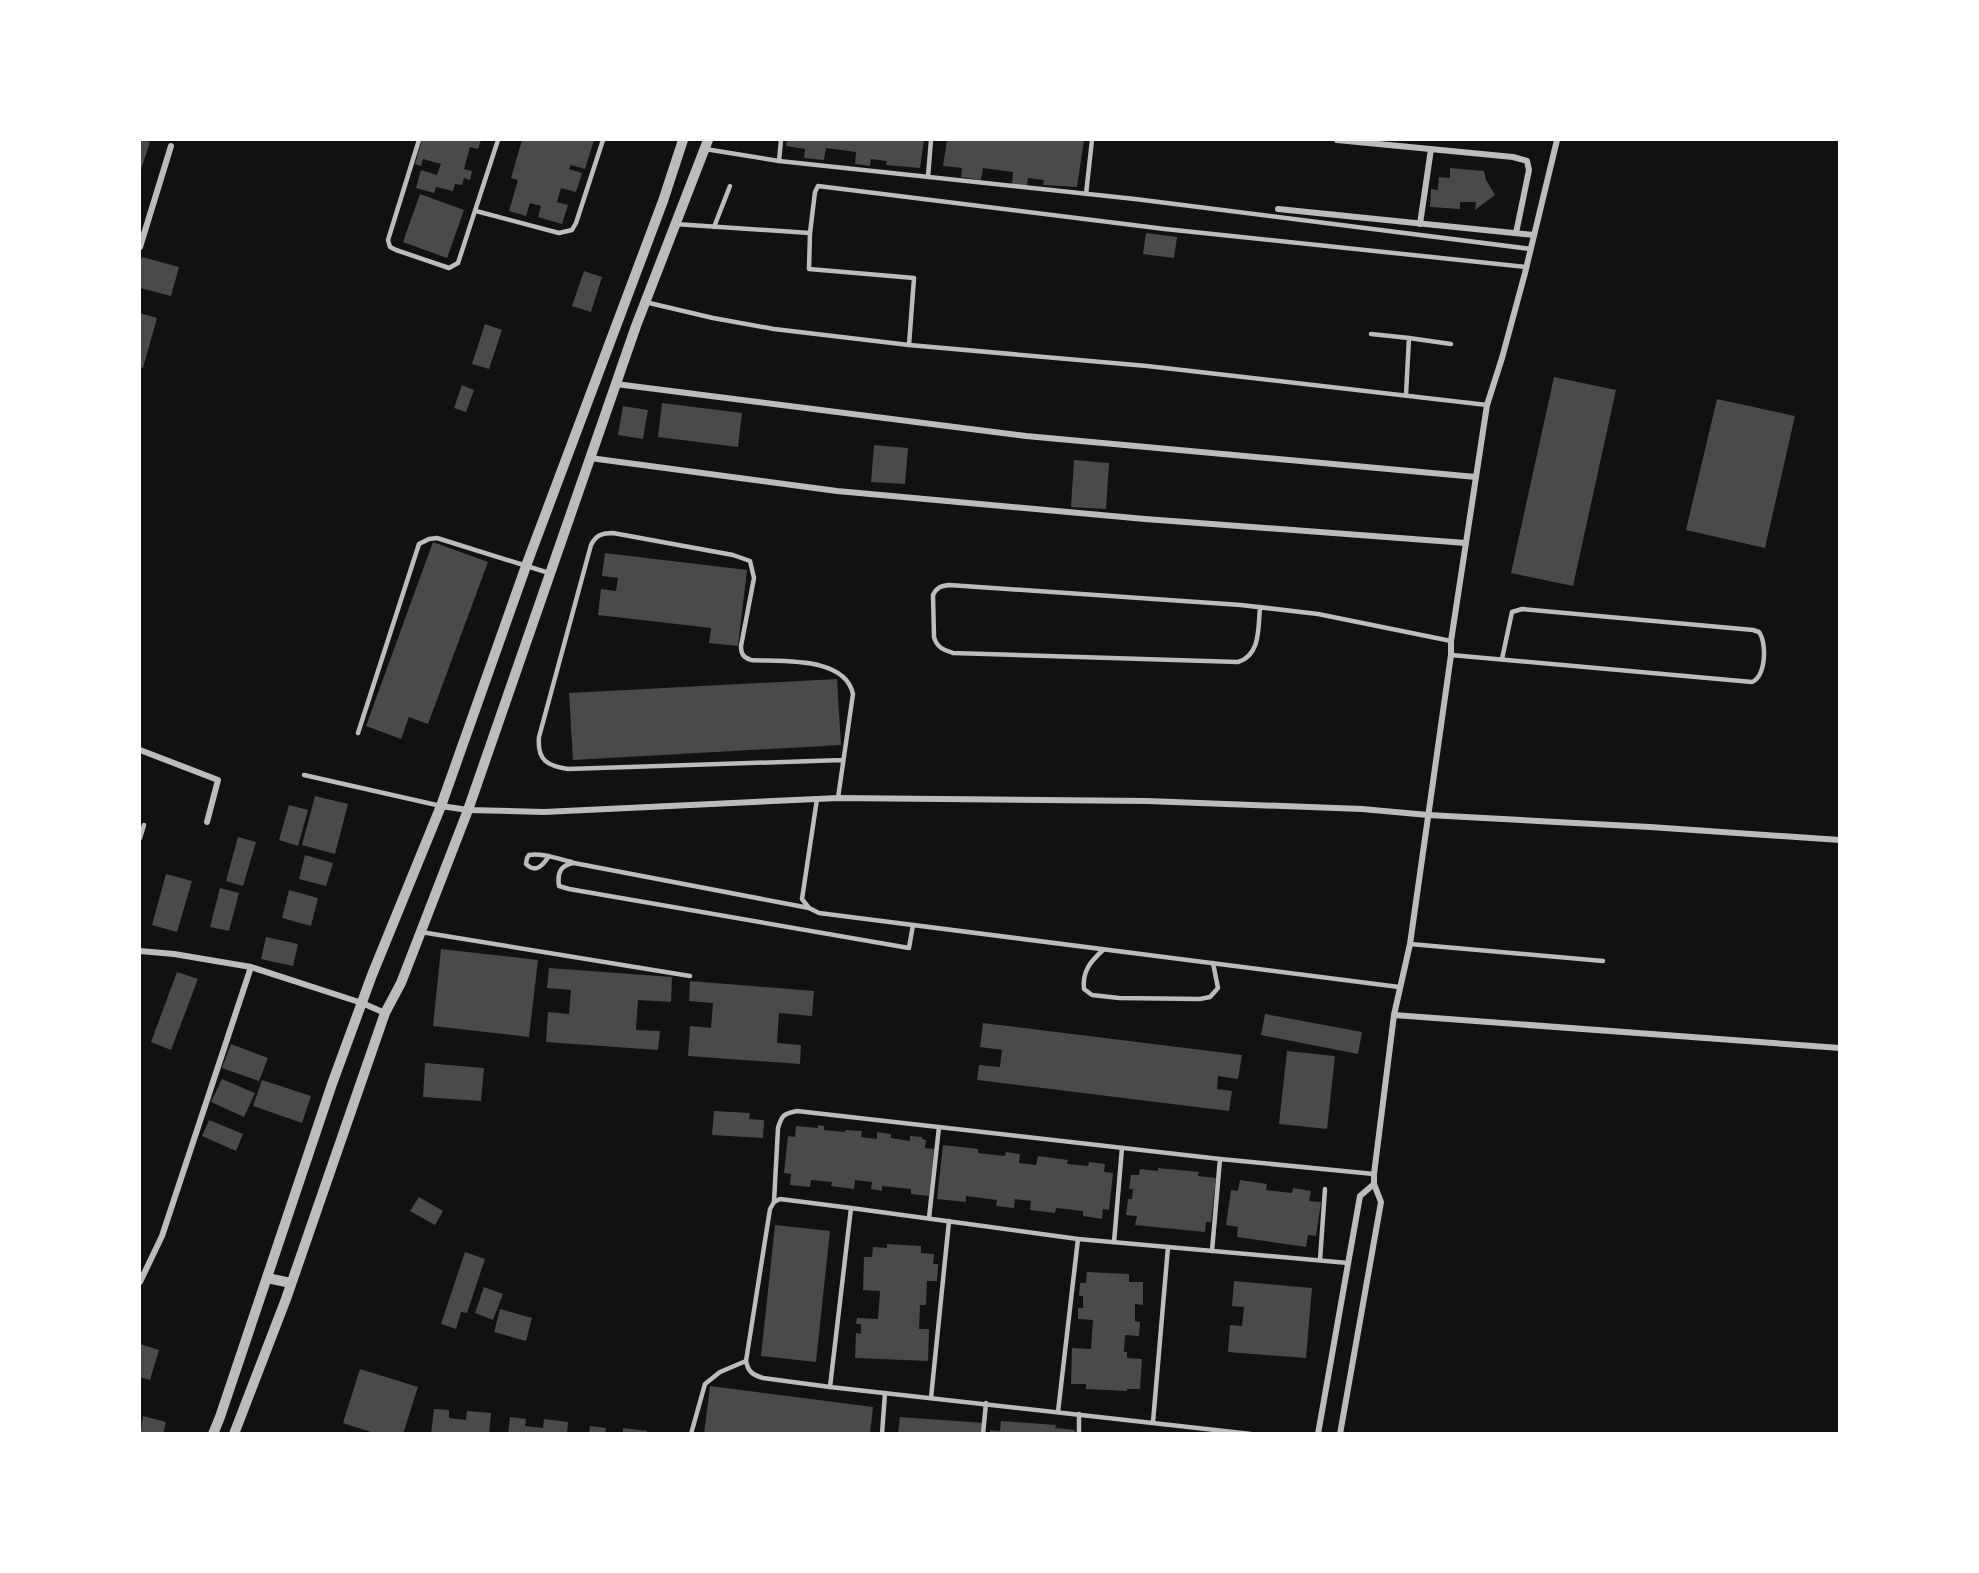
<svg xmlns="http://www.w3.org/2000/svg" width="1979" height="1573" viewBox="0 0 1979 1573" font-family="Helvetica,sans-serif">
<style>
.building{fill:#4a4a4a}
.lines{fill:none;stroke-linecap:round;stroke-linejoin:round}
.service{stroke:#bcbcbc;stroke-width:4.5}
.minor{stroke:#bcbcbc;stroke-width:6}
.tertiary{stroke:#bcbcbc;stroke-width:10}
</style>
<rect width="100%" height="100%" fill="#111"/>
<g class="building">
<path d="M140,140L150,142L140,172Z"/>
<path d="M422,140H481L478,149L470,147L464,169L472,171L470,180L464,178L462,185L455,184L453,191L436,187L434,193L416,188L421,170L437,175L441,164L423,159L421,166L415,164Z"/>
<path d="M522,140H594L585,169L571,165L569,169L582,173L576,192L561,188L557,202L568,205L562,224L538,217L541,206L530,203L526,216L509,211L518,180L511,178Z"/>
<path d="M787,140H924L920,168L886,165L887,161L871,159L870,166L855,164L856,152L826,148L824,160L804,158L805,149L786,146Z"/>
<path d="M947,140H1084L1077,187L1043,185L1044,180L1028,178L1027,186L1012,184L1013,172L983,168L981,180L961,177L962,168L943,166Z"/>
<path d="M1450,168L1484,171L1486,180L1495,195L1475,210L1476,202H1460V209L1430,207L1431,189L1438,190L1439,177L1450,178Z"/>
<path d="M420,194L464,210L447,258L403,242Z"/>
<path d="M1146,233L1177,237L1174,258L1143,254Z"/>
<path d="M142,257L179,267L171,296L140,288V265Z"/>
<path d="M584,271L602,277L591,312L572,306Z"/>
<path d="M140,313L157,318L143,368L140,367Z"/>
<path d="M485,324L502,330L489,369L472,364Z"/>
<path d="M1554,377L1616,390L1573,586L1511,573Z"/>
<path d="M462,385L474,390L466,412L454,408Z"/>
<path d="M1717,399L1795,416L1765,548L1686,530Z"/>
<path d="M662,403L742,413L738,447L658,437Z"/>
<path d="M623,406L648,410L643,439L618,435Z"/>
<path d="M874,445L908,448L905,484L871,482Z"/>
<path d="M1074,460L1109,463L1106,509L1071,507Z"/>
<path d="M433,542L488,562L428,724L409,717L401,739L366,726Z"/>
<path d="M605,553L747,570L738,646L709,643L711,628L598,615L601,589L616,591L618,578L602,576Z"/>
<path d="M837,679L841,745L573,760L569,693Z"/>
<path d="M315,796L348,804L335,854L302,845Z"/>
<path d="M289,805L308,810L298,846L279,840Z"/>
<path d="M238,837L256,842L243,886L226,881Z"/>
<path d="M305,855L333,863L326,886L299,879Z"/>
<path d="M166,874L192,881L177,932L152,925Z"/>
<path d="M220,888L239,893L229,931L210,927Z"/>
<path d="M289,890L318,898L311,926L282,918Z"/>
<path d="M266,937L298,944L293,966L261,959Z"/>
<path d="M441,949L538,960L529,1037L433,1026Z"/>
<path d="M549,968L672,977L671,1002L638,1000L636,1030L660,1031L658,1050L546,1042L548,1012L569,1014L571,990L547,988Z"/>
<path d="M177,972L198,979L171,1050L151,1042Z"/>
<path d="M690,981L814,991L812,1016L779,1013L777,1043L801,1045L800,1064L688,1056L690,1026L711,1028L713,1003L689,1001Z"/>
<path d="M1265,1014L1362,1032L1358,1054L1261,1035Z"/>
<path d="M983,1023L1242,1055L1238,1079L1218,1076L1217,1089L1232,1091L1229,1111L977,1080L979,1065L1000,1067L1002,1050L980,1047Z"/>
<path d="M231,1044L268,1058L259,1081L222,1068Z"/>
<path d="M1287,1051L1335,1056L1327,1129L1279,1124Z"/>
<path d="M425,1063L484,1068L481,1101L423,1097Z"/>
<path d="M222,1079L255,1093L244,1117L211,1102Z"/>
<path d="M262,1080L311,1096L302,1123L253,1106Z"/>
<path d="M714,1111L750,1113L749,1119L764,1120L763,1138L712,1135Z"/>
<path d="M209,1120L243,1134L236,1151L202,1136Z"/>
<path d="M818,1125L824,1126V1130L845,1132V1130L862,1131L861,1137L877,1139V1132L891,1134V1138L910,1141V1136L922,1137V1139L926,1140L925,1148L934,1149L929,1196L911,1194V1189L882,1186V1191L871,1189L872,1182L855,1180L854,1189L831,1186L832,1182L811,1180L810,1187L790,1185L791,1174L784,1173L788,1136L795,1137L796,1126L818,1128Z"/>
<path d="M943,1145L978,1149V1153L1005,1156L1006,1152L1020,1154L1019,1163L1036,1165L1038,1156L1068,1160L1067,1164L1088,1166L1089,1162L1105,1164L1104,1172L1113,1173L1109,1210L1103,1209L1102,1219L1083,1216V1211L1056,1208L1055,1213L1030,1210L1031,1201L1015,1199L1014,1208L996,1206L997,1200L966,1196V1202L937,1199Z"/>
<path d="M1158,1168L1199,1172L1198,1176L1216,1178L1211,1222H1206L1205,1232L1135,1225L1137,1216L1126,1215L1128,1199H1132L1133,1189H1129L1131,1175H1139L1140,1169L1158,1171Z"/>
<path d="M1240,1180L1267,1184L1266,1190L1292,1193L1293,1188L1311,1191L1309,1201L1321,1202L1316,1236L1308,1235L1306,1247L1237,1237L1238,1227L1226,1225L1231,1190L1238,1191Z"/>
<path d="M419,1197L443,1211L435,1225L410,1211Z"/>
<path d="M775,1225L830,1231L816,1362L761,1356Z"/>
<path d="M887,1244L921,1246V1253L934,1254L933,1264H938L937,1281H927L926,1305H920L919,1329H929L928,1361L855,1358L856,1333L861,1334V1324H856L857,1318L878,1319L880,1291L863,1290L864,1257H872L873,1247L887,1248Z"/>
<path d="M465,1252L485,1259L467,1313L461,1312L456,1329L441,1324Z"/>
<path d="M1087,1272L1129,1274V1282H1143V1305L1135,1304V1321L1140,1322L1139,1336L1125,1335L1124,1352H1127V1358L1142,1359L1140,1389H1127V1391L1086,1389V1384H1071L1072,1348L1091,1349L1093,1320L1078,1319V1308H1083V1296H1079L1080,1283H1086Z"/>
<path d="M1234,1281L1312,1288L1306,1358L1228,1352L1230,1325L1242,1326L1244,1307L1232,1306Z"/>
<path d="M484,1287L503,1294L493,1320L475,1313Z"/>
<path d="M500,1309L532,1318L526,1341L494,1332Z"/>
<path d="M140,1344L159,1350L150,1380L140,1377Z"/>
<path d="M360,1369L418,1387L403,1434H377L343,1423Z"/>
<path d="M710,1386L873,1407L870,1434H704Z"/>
<path d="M434,1409L449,1410V1418L466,1420L467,1411L491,1413L489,1434H431Z"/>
<path d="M143,1416L166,1422L163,1434H140Z"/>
<path d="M510,1417L526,1419L525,1426L543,1428L544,1419L568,1422L567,1434H508Z"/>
<path d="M900,1417L984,1423L983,1434H898Z"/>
<path d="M1001,1421L1056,1425L1055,1428L1075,1430L1074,1434H990V1430L1000,1431Z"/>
<path d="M590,1426L606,1428L605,1434H589Z"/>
<path d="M623,1428L647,1431V1434H623Z"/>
</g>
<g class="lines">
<g class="service">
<path d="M419,140L388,240L390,247L396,250L449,268L458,263L498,140"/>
<path d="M705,149L779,161L1135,199L1531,249"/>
<path d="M779,161L781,140"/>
<path d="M928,177L931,140"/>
<path d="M1086,194L1092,140"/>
<path d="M476,211L559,233L572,230L576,223L603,140"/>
<path d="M675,224L810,233"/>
<path d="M714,227L730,186"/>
<path d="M645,302L713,318L774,329L909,345"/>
<path d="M1371,334L1409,338L1406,395"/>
<path d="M1409,338L1451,344"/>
<path d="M1487,405L1147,366L909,345L914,278L809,269L810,233L815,192L818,186L1165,229L1527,267"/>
<path d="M1260,607C1258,627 1261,655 1238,662L953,653C944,650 937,648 934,637L933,595C937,587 941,586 949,585L1241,605L1318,614L1451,641"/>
<path d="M1451,655L1752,682C1766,676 1767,643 1759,632L1753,630L1522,609L1512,612L1502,659"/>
<path d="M358,733L419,544L429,539L437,538L549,573"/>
<path d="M304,775L441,806"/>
<path d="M838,798L853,694C845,656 782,662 751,660C743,657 741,654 741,646L754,578L750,561L733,555L613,533C602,533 596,535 591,545L539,737C537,760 547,766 568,769L843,760"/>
<path d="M817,799L802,899L809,908L819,913L1399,987"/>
<path d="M140,838L144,825"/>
<path d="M549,856C543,865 536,874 526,864L527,858L529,855C544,853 558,859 572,862"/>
<path d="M809,908L574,863C561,865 557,872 559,886L569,889L909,948L913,925"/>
<path d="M421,932L690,976"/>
<path d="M1410,944L1603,961"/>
<path d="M1103,950C1091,961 1082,971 1084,989L1092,995L1119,998L1200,999L1210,997L1218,988L1213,963"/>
<path d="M774,1202L778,1128C782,1115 783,1114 797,1111L1220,1159L1374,1174"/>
<path d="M929,1218L939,1127"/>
<path d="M1114,1242L1122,1148"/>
<path d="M1212,1251L1220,1159"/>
<path d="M1320,1260L1325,1189"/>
<path d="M830,1387L763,1378C753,1375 748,1372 746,1361L770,1209L774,1202L780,1199L851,1208"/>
<path d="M931,1398L949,1221"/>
<path d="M1058,1412L1078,1239"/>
<path d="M1153,1422L1168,1247"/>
<path d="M691,1434L705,1384L720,1372L746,1361"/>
<path d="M882,1434L885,1393"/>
<path d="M983,1434L986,1403"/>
<path d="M1079,1434V1414"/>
<path d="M1251,1434L830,1387L851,1208L1078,1239L1348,1263"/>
</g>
<g class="minor">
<path d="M1337,140L1513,157L1527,161L1529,170L1516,233"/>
<path d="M1278,209L1534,235"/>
<path d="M1420,224L1431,149"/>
<path d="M140,247L171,146"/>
<path d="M616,384L1026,436L1476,477"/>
<path d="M590,458L837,491L1145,519L1466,543"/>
<path d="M140,750L218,780L207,822"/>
<path d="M441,806L468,810L544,812L838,798L1147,801L1362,809L1428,815L1650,827L1840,840"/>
<path d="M140,951L174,954L251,967L362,1003L385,1013"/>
<path d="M1394,1015L1840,1048"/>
<path d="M140,1282L162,1236L251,967"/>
<path d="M1318,1434L1360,1196L1374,1184"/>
<path d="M1340,1434L1381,1202L1374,1184V1174L1394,1015L1410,944L1451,655V641L1487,405L1502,358L1525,273L1557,140"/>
</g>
<g class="tertiary">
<path d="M267,1278L291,1283"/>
<path d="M213,1434L220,1417L332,1084L372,975L441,806L526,566L663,201L683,140"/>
<path d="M234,1434L286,1299L385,1013L401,983L468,810L636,326L708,140"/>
</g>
</g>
<rect width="1979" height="1573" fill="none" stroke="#ffffff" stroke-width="282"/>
</svg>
